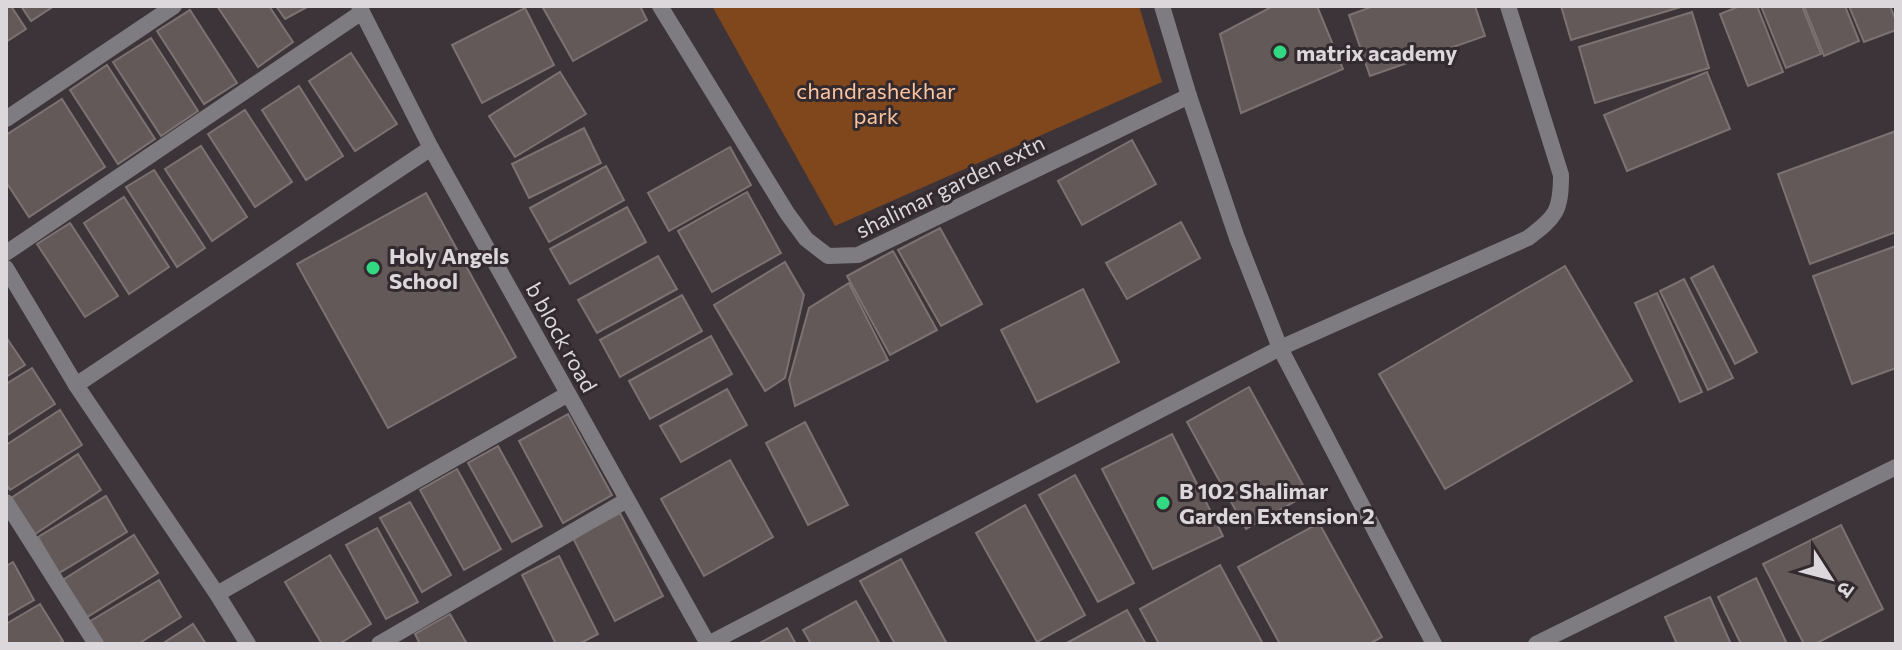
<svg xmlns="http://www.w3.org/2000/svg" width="1902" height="650" viewBox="0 0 1902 650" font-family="Commissioner,'Noto Sans Devanagari',sans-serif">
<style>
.green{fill:#80461c}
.building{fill:#645959;stroke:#7d7272;stroke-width:2}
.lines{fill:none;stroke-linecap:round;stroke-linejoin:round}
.street{stroke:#7e7c80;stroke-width:16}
.poi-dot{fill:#32d882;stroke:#322a2e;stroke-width:3}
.labels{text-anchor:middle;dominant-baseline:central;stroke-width:6;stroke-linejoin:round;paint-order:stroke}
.poi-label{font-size:22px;font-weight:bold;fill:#dcd7da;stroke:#322a2e;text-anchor:start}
.park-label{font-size:22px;fill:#fbc4a1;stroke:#322a2e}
.street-label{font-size:22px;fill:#dcd7da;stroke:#322a2e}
</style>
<rect width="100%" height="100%" fill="#3c3438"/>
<path class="green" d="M712,6H1139L1162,82L835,226Z"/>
<g class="building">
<path d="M6,6H11L26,29L6,42Z"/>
<path d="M21,6H54L31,21Z"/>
<path d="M217,6H269L293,42L258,67Z"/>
<path d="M276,6H309L285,19Z"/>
<path d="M542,6H640L647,20L573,61Z"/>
<path d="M1273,6H1317L1343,69L1241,113L1220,34Z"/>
<path d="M1374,6H1475L1485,36L1370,76L1349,15Z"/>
<path d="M1561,6H1684L1571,40Z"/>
<path d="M1740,6H1757L1783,72L1748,86L1720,14Z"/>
<path d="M1761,6H1802L1821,54L1786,68Z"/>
<path d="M1804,6H1845L1859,41L1824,56Z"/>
<path d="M1849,6H1890L1896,21V30L1864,42Z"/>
<path d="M525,8L554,65L482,103L452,45Z"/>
<path d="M190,10L237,83L204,104L157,31Z"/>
<path d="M1692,12L1709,68L1595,103L1579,47Z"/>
<path d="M151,38L198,111L161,136L113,62Z"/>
<path d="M351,53L397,124L355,151L309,81Z"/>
<path d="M107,65L155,139L118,164L70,90Z"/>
<path d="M560,72L586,114L515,157L489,116Z"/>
<path d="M1707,72L1730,129L1627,171L1604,115Z"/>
<path d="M299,86L343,156L306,180L262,110Z"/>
<path d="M62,99L105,167L29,217L6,182V135Z"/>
<path d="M245,110L292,182L255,207L208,134Z"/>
<path d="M584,128L601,163L529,198L512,164Z"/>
<path d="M1896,131V232L1810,264L1778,174Z"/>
<path d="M1132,140L1156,184L1082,225L1058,181Z"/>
<path d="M201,146L247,217L212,241L165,169Z"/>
<path d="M730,147L751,185L669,231L648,193Z"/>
<path d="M606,166L624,200L549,242L530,208Z"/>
<path d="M154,170L205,248L177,267L126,187Z"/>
<path d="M747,192L781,253L712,292L678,231Z"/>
<path d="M426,193L516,357L388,428L297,264Z"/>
<path d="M124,197L169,267L129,294L84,223Z"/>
<path d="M627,207L646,242L570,284L550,249Z"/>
<path d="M1181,222L1200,258L1127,299L1106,263Z"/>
<path d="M70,223L118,296L85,317L37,244Z"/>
<path d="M940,228L982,304L941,326L898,250Z"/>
<path d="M1896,246V368L1852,384L1813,276Z"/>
<path d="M893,251L937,330L890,355L847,276Z"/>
<path d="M658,256L677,289L597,333L578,300Z"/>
<path d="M785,262L804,295L785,378L765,391L714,305Z"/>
<path d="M1565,266L1632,381L1445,489L1379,374Z"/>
<path d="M1713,266L1757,352L1735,364L1691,278Z"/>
<path d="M1684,279L1733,378L1708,390L1660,291Z"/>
<path d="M849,283L888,360L795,406L789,380L809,308Z"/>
<path d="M1083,289L1119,362L1037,402L1001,330Z"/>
<path d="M1657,293L1702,392L1680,402L1635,303Z"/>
<path d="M682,295L702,331L620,377L600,340Z"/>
<path d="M711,336L732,374L650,419L629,381Z"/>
<path d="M6,337L25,365L6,377Z"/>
<path d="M32,368L55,404L6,436V384Z"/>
<path d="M1249,387L1308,494L1246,529L1187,422Z"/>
<path d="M727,389L747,425L681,462L660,426Z"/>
<path d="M60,410L82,445L10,490L6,484V445Z"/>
<path d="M568,414L612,495L563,523L519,441Z"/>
<path d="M805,422L848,505L808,525L766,443Z"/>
<path d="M1172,434L1223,536L1153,569L1102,469Z"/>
<path d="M498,446L542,526L512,542L468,463Z"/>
<path d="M78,454L101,490L35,534L11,498Z"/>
<path d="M730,460L773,537L704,576L661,499Z"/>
<path d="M457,469L501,549L464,570L420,490Z"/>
<path d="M1075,475L1134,583L1098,602L1039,495Z"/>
<path d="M106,496L127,532L59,573L38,537Z"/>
<path d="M410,502L451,575L422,592L380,518Z"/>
<path d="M1025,505L1085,615L1037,642L976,533Z"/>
<path d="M620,513L663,596L615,621L573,538Z"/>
<path d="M1319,523L1382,637L1369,644H1280L1238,567Z"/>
<path d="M1841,525L1883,609L1815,644H1804L1763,564Z"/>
<path d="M377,528L418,602L386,619L346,545Z"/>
<path d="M134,535L158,573L84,619L61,581Z"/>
<path d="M330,555L371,624L339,644H322L285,582Z"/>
<path d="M559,556L598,634L579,644H556L522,575Z"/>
<path d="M901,559L947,644H895L860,581Z"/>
<path d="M13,562L34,600L6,616V566Z"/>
<path d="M1220,565L1263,644H1159L1140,609Z"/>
<path d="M1756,578L1787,644H1741L1718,597Z"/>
<path d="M159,580L181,617L138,644H99L87,623Z"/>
<path d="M1710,597L1731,644H1677L1665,617Z"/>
<path d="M856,601L880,644H811L803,630Z"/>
<path d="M40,604L63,641L57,644H6V624Z"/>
<path d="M1127,610L1146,644H1065Z"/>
<path d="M450,614L467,644H420L415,634Z"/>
<path d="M193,624L206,644H162Z"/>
<path d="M787,628L796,644H758Z"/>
</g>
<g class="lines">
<g class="street">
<path d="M359,6L431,148L708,644"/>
<path d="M660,6L787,213L806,239L828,256L858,255L1189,96"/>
<path d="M1162,6L1189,96L1237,238L1280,348L1434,644"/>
<path d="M6,119L174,6"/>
<path d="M6,253L362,12"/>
<path d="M6,268L76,385L217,594L248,644"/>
<path d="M76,385L431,148"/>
<path d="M6,502L96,644"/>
<path d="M217,594L568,394"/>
<path d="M379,644L627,500"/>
<path d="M708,644L1280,348L1528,238C1556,217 1561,211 1561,175L1508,6"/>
<path d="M1536,644L1896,467"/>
</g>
</g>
<g class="poi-dot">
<circle cx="1280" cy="52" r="8"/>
<circle cx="373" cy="268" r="8"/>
<circle cx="1163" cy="503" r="8"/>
</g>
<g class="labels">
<g class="poi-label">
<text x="1296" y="52">matrix academy</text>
<text x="389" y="255">Holy Angels<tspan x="389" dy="25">School</tspan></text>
<text x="1179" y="490">B 102 Shalimar<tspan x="1179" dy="25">Garden Extension 2</tspan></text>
</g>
<g class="park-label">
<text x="876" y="90">chandrashekhar<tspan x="876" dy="25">park</tspan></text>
</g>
<g class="street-label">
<text transform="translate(950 186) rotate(-26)">shalimar garden extn</text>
<text transform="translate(562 337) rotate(61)">b block road</text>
</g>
</g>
<rect width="1902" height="650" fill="none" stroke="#dcd7da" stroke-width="16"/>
<g transform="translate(1830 578) rotate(126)" stroke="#322a2e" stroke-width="6" paint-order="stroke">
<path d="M0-6L14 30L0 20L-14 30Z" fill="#dcd7da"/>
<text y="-12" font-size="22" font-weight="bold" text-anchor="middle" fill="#dcd7da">उ</text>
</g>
</svg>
